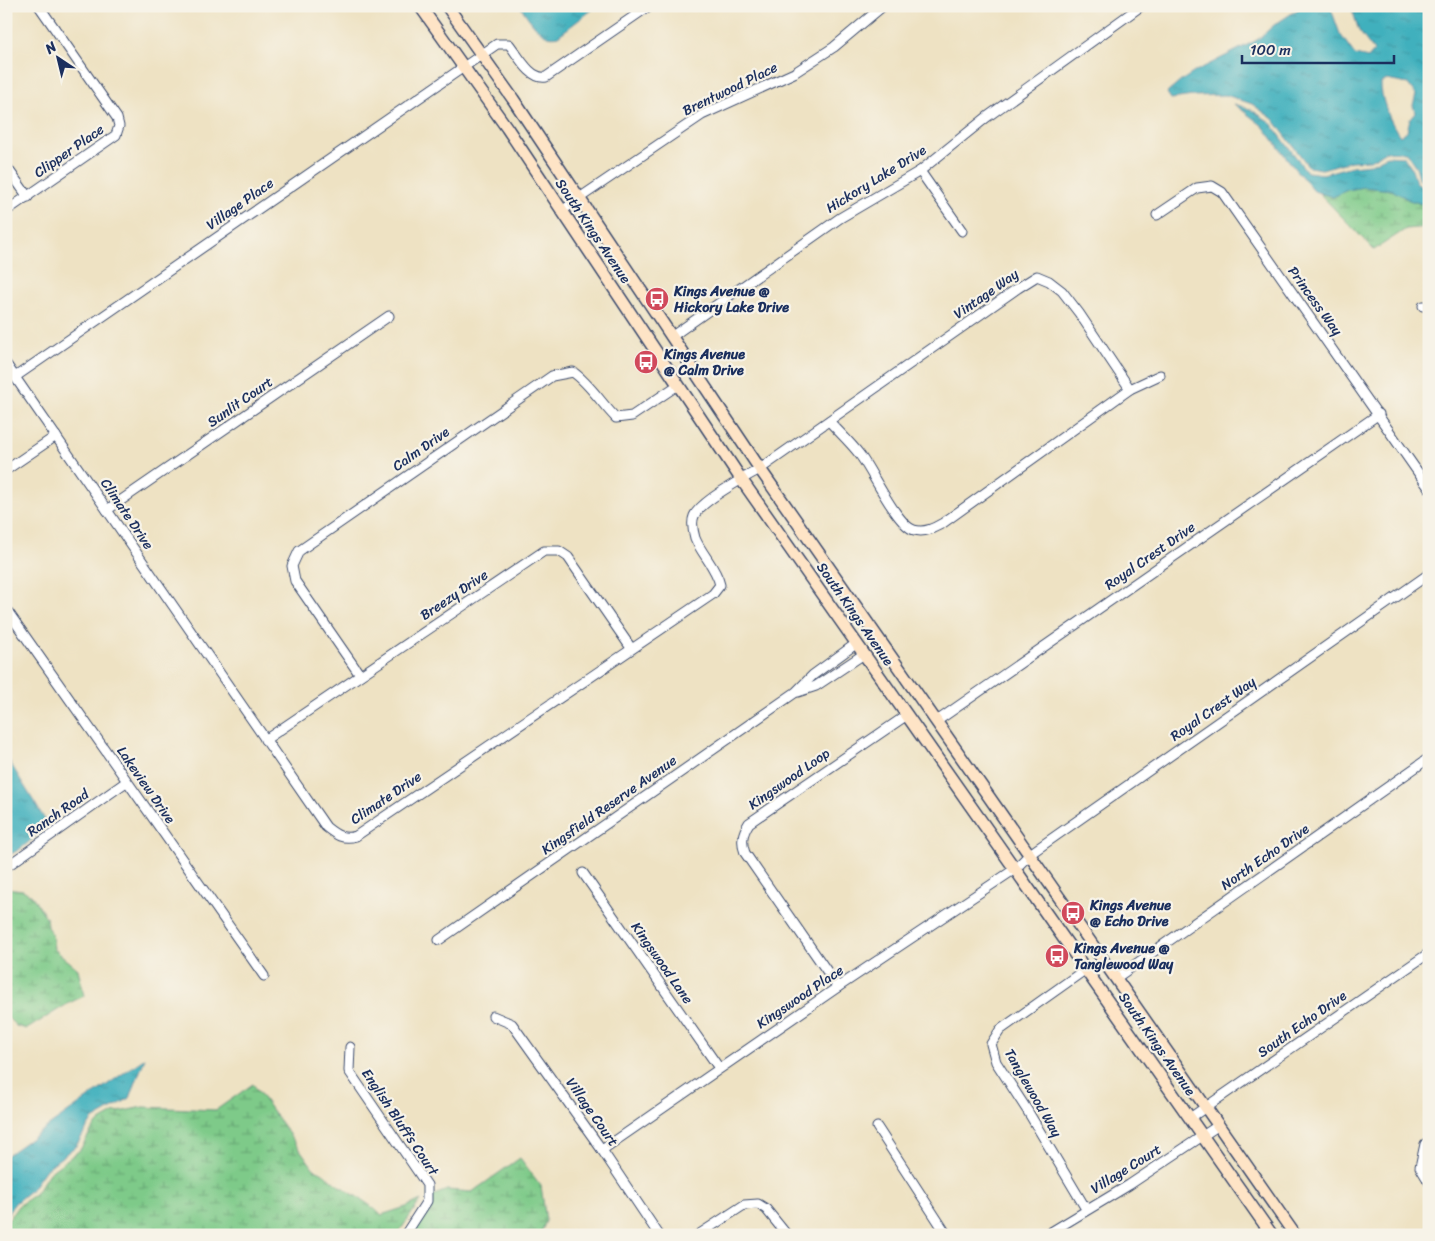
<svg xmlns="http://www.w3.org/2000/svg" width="1435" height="1241" viewBox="0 0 1435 1241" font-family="Sriracha,sans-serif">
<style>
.wetland{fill:url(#wetland-marsh);stroke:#4c7c74}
.water{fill:url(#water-ripples);stroke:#2e708e;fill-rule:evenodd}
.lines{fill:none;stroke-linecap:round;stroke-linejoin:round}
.street-casing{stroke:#3b4a6d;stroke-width:11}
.secondary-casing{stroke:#3b4a6d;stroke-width:14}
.street{stroke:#fff;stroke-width:9}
.secondary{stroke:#fee4c6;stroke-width:11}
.labels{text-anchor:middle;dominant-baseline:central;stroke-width:4.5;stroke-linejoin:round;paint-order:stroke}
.street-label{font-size:14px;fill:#1b2f5e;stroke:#f7f3e8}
.poi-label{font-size:14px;font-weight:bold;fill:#1b2f5e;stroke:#f7f3e8;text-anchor:start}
</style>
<defs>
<pattern id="wetland-marsh" width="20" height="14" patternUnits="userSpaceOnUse" patternTransform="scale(1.25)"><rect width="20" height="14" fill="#7eca89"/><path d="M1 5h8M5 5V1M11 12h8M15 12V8" fill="none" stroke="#66a473"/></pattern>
<pattern id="water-ripples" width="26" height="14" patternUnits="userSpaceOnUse" patternTransform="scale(1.25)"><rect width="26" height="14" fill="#41b0bd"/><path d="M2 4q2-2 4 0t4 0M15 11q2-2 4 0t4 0" fill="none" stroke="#36909d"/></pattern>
</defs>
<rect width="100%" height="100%" fill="#f7f3e8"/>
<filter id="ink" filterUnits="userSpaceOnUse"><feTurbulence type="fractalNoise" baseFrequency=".02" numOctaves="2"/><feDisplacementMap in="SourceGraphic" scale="10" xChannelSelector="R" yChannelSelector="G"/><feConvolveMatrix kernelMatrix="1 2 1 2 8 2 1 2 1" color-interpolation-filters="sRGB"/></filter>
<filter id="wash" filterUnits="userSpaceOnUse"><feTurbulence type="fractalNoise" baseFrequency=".0096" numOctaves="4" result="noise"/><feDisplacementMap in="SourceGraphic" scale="20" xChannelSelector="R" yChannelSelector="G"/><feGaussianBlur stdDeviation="1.12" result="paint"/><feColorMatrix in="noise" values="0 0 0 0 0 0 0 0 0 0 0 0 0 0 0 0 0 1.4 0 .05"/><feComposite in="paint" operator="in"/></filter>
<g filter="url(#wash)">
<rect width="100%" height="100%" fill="#eee2c3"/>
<g class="wetland">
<path d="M1364,187L1392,190L1409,200L1429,206V227L1406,229L1374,250L1319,193L1333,197L1347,190Z"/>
<path d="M6,888L23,890L32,896L46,917L47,927L52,934L54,949L78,969L84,996L69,1003L27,1029L16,1026L6,1016Z"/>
<path d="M253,1084L314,1169C324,1172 325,1175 333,1181C349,1193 366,1200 381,1215L406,1207L421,1200L397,1235H6V1223L18,1206L36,1193L49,1173L80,1150L91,1131L100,1121L114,1113L143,1107L216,1110Z"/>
<path d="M520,1158L541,1186L546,1221L540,1235H412L431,1204L432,1196L447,1190L472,1192Z"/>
</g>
<g class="water">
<path d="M520,6H597L558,36C541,41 529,18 520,6Z"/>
<path d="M1303,6H1330L1340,34L1355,55L1368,58L1374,51L1359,31L1351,6H1429V186L1420,180L1416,167L1406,152L1386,151L1370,160L1351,161L1322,169L1309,167L1273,119L1252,104L1226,95L1193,96L1171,99L1167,93L1181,81L1196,71L1257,40L1274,25ZM1387,80L1408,84L1416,95L1413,105L1415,113L1410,119L1407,131L1400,136C1391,124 1380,98 1381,83Z"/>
<path d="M1234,104L1250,109L1270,122L1307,172L1323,174L1352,166L1371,164L1387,156L1404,157L1412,169L1416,182L1429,191V206L1409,200L1392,190L1364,187L1347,190L1333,197L1314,191L1295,169L1263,126Z"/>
<path d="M6,756L47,823C36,836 23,850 6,856Z"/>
<path d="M145,1058L130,1098L92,1120L76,1146L46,1169L32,1189L15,1203L6,1215V1156Z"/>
</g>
</g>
<g filter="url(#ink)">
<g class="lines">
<g class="street-casing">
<g id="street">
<path d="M6,166L28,197"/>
<path d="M920,171L962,231"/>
<path d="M6,211L116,135L119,126L117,118L39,6"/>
<path d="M562,211L578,199L702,115L794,73L834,47L883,6"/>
<path d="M1157,215L1197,188L1212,186L1222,192L1429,488"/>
<path d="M1423,306H1429"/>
<path d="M671,337L840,218L920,171L987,117L1141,6"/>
<path d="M6,364L326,827C336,835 343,840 356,836L713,594L720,585C716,567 702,555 695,538C693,531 691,523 694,516C700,502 745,477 760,469L1018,288L1037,276L1049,281L1062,291L1079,313L1130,389"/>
<path d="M15,377L497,44H509C518,55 530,80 546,77L649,6"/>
<path d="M829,421C839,432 851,443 860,455C872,471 897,525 914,530C925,533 934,528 943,523L1130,389L1160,375"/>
<path d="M6,470L56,436"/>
<path d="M107,510L389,316"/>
<path d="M6,609L264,976"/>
<path d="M360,675L295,581L292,566L299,551L552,376L573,372C590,384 601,403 616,418L632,416L678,385"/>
<path d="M798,692L816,686L864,654"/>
<path d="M937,721L1379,414"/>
<path d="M265,740L544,551H559L568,557L631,648"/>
<path d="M6,867L126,782"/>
<path d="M583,873L719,1068"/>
<path d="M439,940L796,692L813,675L857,643"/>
<path d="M1116,978L1429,758"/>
<path d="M838,987L745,853C741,842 742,834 749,823L907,715"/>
<path d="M493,1016L512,1024L602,1150L659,1235"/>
<path d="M350,1047L349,1071L427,1185V1201L405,1235"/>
<path d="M1190,1118L1429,953"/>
<path d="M877,1127L947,1235"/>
<path d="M1429,1141L1425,1144L1420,1167L1429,1182"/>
<path d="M602,1150L838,987L1015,869L1030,854L1429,574"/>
<path d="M1086,1209L1027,1110L996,1062L991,1044L1000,1030L1086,969"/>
<path d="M698,1235L744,1205L758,1204L766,1209L787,1235"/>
<path d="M1046,1235L1129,1185L1219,1125"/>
</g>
</g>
<g class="secondary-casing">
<g id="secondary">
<path d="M420,6L507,128L741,479L1272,1235"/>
<path d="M447,6L513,99L760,469L1295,1235"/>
</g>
</g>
<use href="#street" class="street"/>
<use href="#secondary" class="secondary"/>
</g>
</g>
<defs>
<g id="bus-disc" transform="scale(1.25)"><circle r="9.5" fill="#d1495b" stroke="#f7f3e8"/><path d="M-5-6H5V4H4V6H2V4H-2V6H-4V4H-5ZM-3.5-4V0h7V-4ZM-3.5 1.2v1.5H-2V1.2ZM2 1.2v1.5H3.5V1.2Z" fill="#fff"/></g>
</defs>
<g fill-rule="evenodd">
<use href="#bus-disc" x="657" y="299"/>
<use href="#bus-disc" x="646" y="362"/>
<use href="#bus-disc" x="1073" y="913"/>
<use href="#bus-disc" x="1057" y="956"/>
</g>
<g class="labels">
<g class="street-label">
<text transform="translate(730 89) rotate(-26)">Brentwood Place</text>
<text transform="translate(69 151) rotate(-35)">Clipper Place</text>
<text transform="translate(876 179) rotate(-32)">Hickory Lake Drive</text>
<text transform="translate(240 204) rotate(-35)">Village Place</text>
<text transform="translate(593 231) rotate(56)">South Kings Avenue</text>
<text transform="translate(986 294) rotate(-35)">Vintage Way</text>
<text transform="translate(1315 301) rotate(54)">Princess Way</text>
<text transform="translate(240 402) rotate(-35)">Sunlit Court</text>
<text transform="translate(421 449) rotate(-35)">Calm Drive</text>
<text transform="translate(127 514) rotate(56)">Climate Drive</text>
<text transform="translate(1150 556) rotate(-35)">Royal Crest Drive</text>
<text transform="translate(454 595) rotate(-34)">Breezy Drive</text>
<text transform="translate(855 614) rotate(55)">South Kings Avenue</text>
<text transform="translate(1213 709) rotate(-35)">Royal Crest Way</text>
<text transform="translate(789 779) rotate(-35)">Kingswood Loop</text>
<text transform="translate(146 785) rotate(55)">Lakeview Drive</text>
<text transform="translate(386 798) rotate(-34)">Climate Drive</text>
<text transform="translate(609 805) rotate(-35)">Kingsfield Reserve Avenue</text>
<text transform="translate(58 813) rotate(-35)">Ranch Road</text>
<text transform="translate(1265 857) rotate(-35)">North Echo Drive</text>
<text transform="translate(662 963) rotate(55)">Kingswood Lane</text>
<text transform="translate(800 997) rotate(-34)">Kingswood Place</text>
<text transform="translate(1302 1024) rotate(-35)">South Echo Drive</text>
<text transform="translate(1157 1044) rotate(55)">South Kings Avenue</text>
<text transform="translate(1033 1093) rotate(60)">Tanglewood Way</text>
<text transform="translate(592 1112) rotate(55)">Village Court</text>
<text transform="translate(400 1122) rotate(56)">English Bluffs Court</text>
<text transform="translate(1126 1169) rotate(-32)">Village Court</text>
</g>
<g class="poi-label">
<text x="674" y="291">Kings Avenue @<tspan x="674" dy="16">Hickory Lake Drive</tspan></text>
<text x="664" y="354">Kings Avenue<tspan x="664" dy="16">@ Calm Drive</tspan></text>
<text x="1090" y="905">Kings Avenue<tspan x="1090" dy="16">@ Echo Drive</tspan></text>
<text x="1074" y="948">Kings Avenue @<tspan x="1074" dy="16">Tanglewood Way</tspan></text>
</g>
</g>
<rect width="1435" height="1241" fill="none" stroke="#f7f3e8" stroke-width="25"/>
<g transform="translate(58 58) rotate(325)" stroke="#f7f3e8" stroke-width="4" paint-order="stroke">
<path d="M0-4L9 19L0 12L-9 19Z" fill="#1b2f5e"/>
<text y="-8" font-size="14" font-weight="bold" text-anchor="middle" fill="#1b2f5e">N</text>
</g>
<path d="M1242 55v8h152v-8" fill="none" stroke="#1b2f5e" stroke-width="2.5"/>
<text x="1250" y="55" font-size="15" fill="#1b2f5e" stroke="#f7f3e8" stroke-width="4" paint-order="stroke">100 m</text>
</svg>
